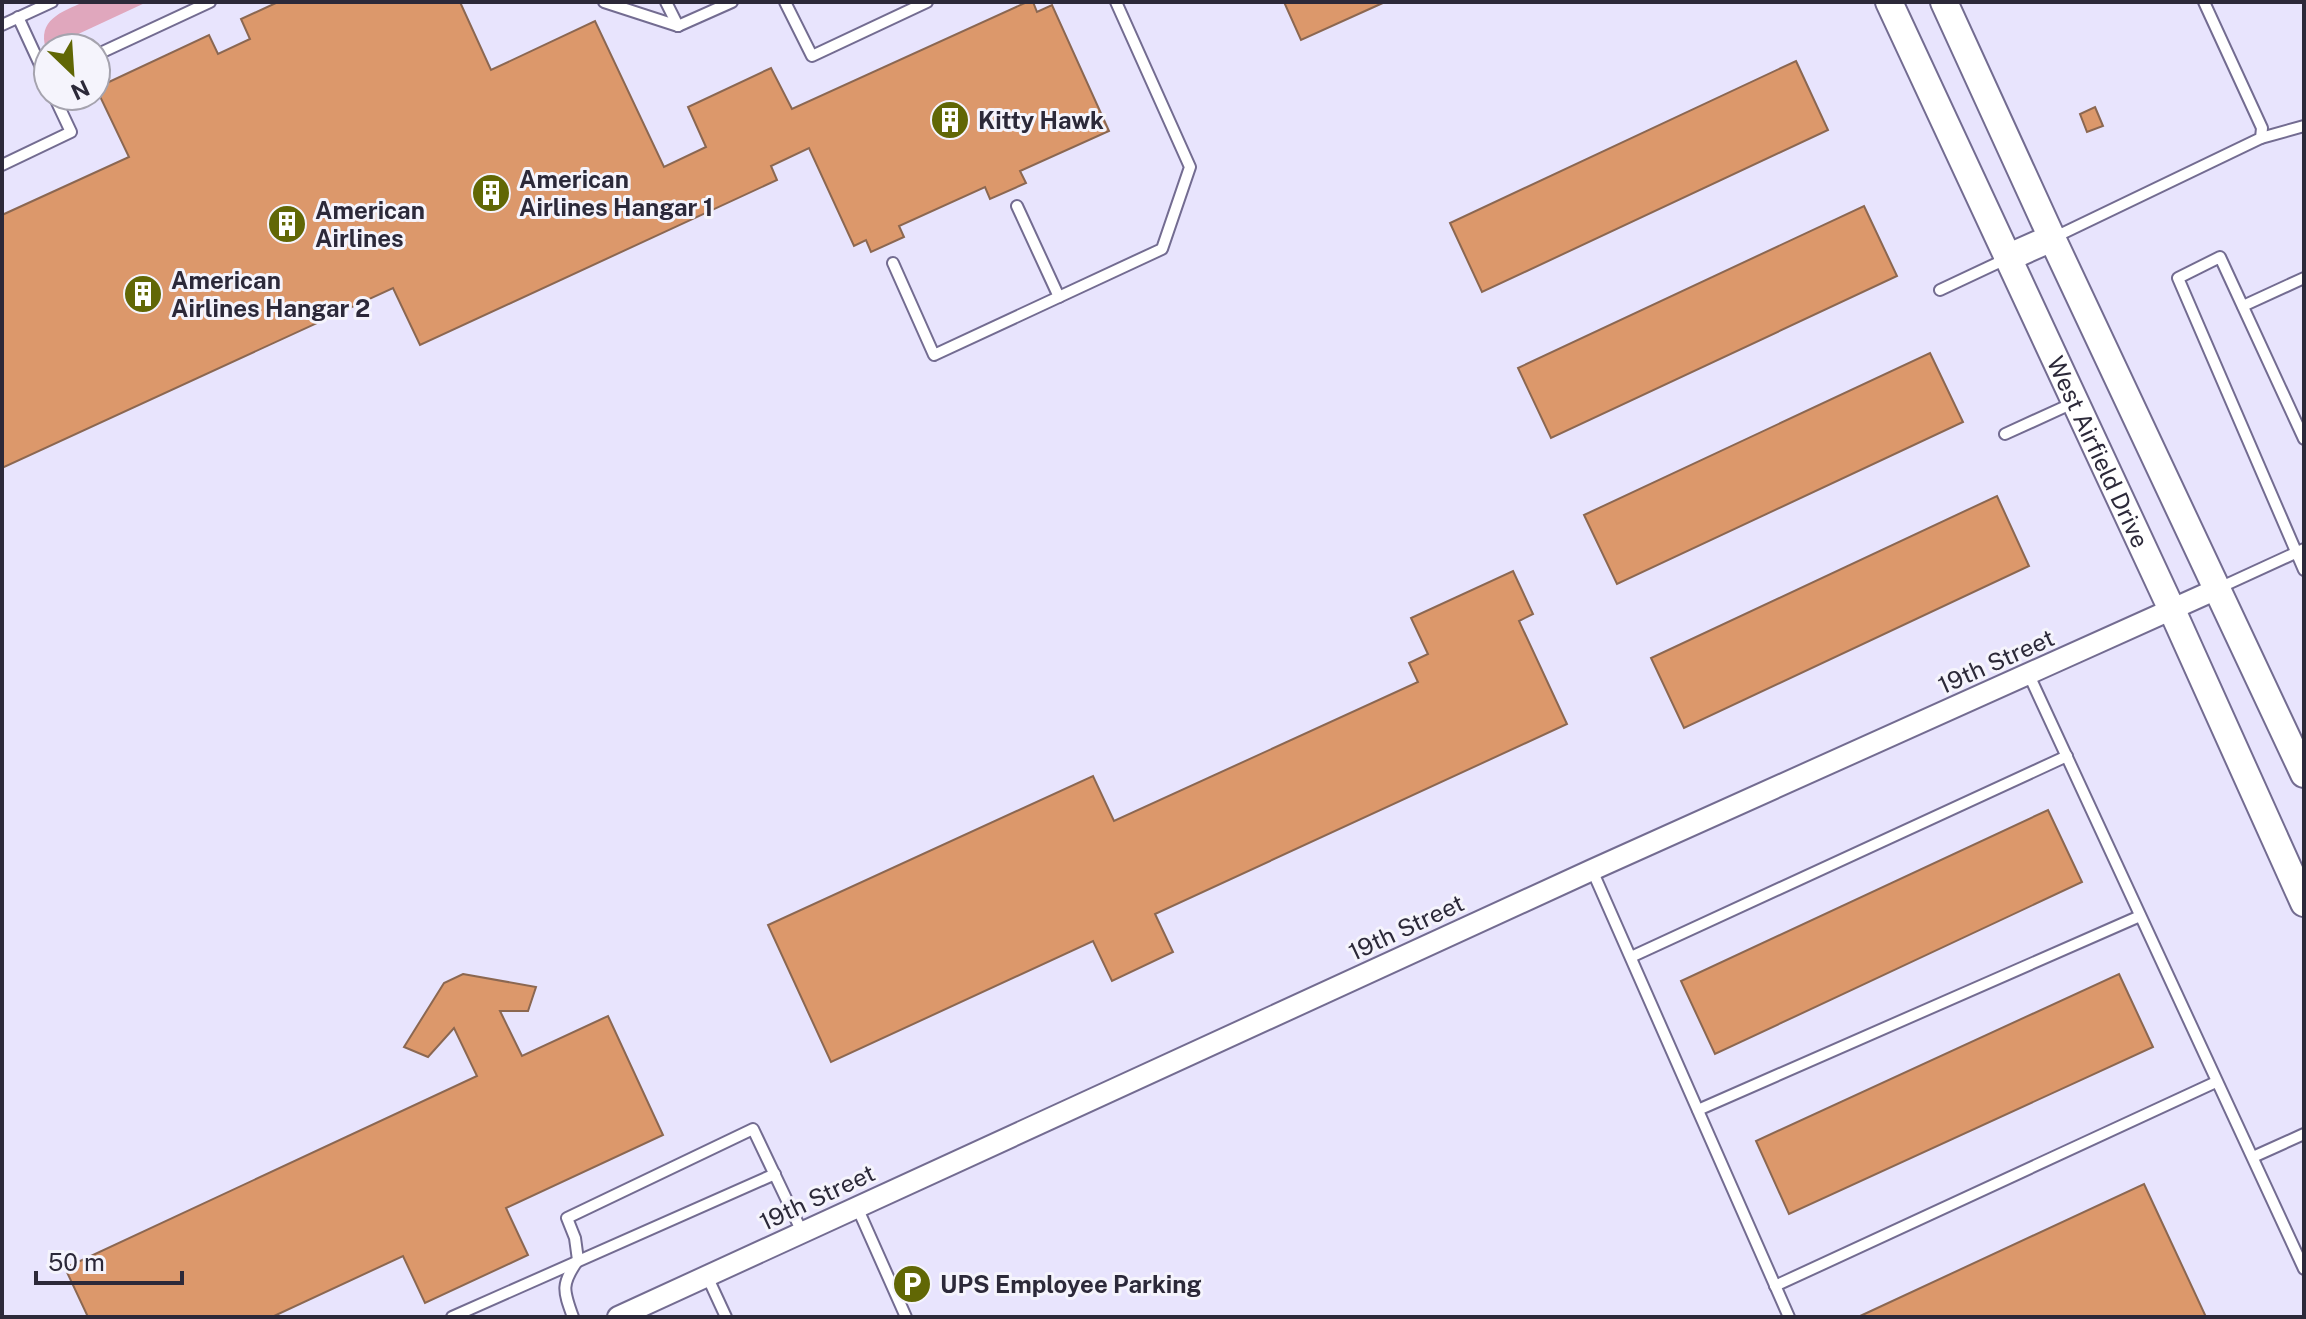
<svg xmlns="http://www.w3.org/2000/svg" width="2306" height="1319" viewBox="0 0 2306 1319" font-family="'Public Sans',sans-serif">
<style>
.green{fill:#e0a7bd}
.building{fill:#dc986b;stroke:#8b6751;stroke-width:2}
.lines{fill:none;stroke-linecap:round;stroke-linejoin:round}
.service-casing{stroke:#736c91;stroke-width:14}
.minor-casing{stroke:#736c91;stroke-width:24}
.tertiary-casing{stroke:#736c91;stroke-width:30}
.service{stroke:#fff;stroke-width:10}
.minor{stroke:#fff;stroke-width:20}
.tertiary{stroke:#fff;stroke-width:26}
.labels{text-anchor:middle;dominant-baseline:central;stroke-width:6;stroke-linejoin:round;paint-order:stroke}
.poi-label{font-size:24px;font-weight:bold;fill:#2c2939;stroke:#f5f4fc;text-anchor:start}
.street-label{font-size:24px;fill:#2c2939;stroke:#f5f4fc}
</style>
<rect width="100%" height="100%" fill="#e8e4fd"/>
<path class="green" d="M84,2H147L46,49C37,20 61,12 84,2Z"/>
<g class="building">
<path d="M278,2H460L491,70L595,21L664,167L706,147L688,107L771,68L792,109L1027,2H1033L1037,12L1052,5L1109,131L1020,171L1026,183L990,199L985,187L899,226L904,237L871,252L866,240L854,246L809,148L771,166L777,180L420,345L393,288L2,468V215L129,157L96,88L209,35L218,54L250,39L241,19Z"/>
<path d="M1284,2H1385L1301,40Z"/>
<path d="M1796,61L1828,130L1482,292L1450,223Z"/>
<path d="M2095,107L2103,126L2087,132L2080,114Z"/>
<path d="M1864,206L1897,276L1551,438L1518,368Z"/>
<path d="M1930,353L1963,422L1617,584L1584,515Z"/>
<path d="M1997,496L2029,566L1684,728L1651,658Z"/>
<path d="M1513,571L1533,614L1519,621L1567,724L1155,914L1173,952L1112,981L1093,941L831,1062L768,925L1093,776L1114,821L1418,682L1409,663L1428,654L1411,618Z"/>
<path d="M2048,810L2082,882L1715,1054L1681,981Z"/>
<path d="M463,974L536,987L528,1011H500L522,1056L608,1016L663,1135L506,1208L528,1255L425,1303L403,1256L272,1317H88L65,1268L477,1076L454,1028L428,1057L404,1047L444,983Z"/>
<path d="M2119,974L2153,1047L1789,1214L1756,1141Z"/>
<path d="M2144,1184L2206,1317H1858Z"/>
</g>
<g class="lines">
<g class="service-casing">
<g id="service">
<path d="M604,2L678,26"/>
<path d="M666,2L678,26"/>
<path d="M785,2L812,56L927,2"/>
<path d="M18,17L48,82"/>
<path d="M2,25L52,2"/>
<path d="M678,26L732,2"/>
<path d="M96,55L210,2"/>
<path d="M2261,138L2304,126"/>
<path d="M2,165L71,132L54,96"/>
<path d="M1017,206L1059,297"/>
<path d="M2055,237L2261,138L2262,128L2204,2"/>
<path d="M893,263L934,355L1162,249L1190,167L1116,2"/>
<path d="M1940,290L2006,259"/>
<path d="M2243,306L2304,278"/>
<path d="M2005,434L2073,403"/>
<path d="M2304,439L2220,257L2178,278L2304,570"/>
<path d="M2219,588L2304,549"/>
<path d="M2029,675L2304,1269"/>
<path d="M1592,870L1789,1317"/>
<path d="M1631,957L2067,756"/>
<path d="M1698,1110L2140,916"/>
<path d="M2253,1157L2304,1134"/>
<path d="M857,1207L906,1317"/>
<path d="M707,1276L726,1317"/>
<path d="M1775,1286L2216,1082"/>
<path d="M452,1317L775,1174"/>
<path d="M573,1317C563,1290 561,1284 578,1260L575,1238L567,1218L753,1129L802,1232"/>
</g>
</g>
<g class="minor-casing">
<path id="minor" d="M618,1317L1592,870L2217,589"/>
</g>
<g class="tertiary-casing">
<g id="tertiary">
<path id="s1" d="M1889,2L2172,610L2304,903"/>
<path d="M1944,2L2052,238L2304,774"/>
<path d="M2007,258L2052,238"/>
</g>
</g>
<use href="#service" class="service"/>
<use href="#minor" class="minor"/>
<use href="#tertiary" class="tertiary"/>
</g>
<defs>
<g id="building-disc" transform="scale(2)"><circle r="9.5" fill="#616705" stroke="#f5f4fc"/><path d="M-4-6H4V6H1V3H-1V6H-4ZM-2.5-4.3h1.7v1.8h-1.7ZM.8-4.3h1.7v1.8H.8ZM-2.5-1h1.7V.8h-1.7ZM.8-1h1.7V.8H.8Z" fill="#fff"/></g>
<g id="parking-disc" transform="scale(2)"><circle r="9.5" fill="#616705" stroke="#f5f4fc"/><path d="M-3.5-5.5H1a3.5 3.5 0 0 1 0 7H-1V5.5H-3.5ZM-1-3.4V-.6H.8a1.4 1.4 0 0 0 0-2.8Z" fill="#fff"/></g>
</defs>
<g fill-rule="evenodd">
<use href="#building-disc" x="950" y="120"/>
<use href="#building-disc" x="491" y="193"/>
<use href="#building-disc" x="287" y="224"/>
<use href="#building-disc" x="143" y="294"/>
<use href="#parking-disc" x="912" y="1284"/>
</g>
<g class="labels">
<g class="poi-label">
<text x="978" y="120">Kitty Hawk</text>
<text x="519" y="179">American<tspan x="519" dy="28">Airlines Hangar 1</tspan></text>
<text x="315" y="210">American<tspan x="315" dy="28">Airlines</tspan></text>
<text x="171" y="280">American<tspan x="171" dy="28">Airlines Hangar 2</tspan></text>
<text x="940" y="1284">UPS Employee Parking</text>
</g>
<g class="street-label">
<text stroke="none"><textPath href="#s1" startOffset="496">West Airfield Drive</textPath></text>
<text transform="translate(1996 661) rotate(-24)">19th Street</text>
<text transform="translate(1406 927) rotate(-25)">19th Street</text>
<text transform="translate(817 1197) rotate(-25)">19th Street</text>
</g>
</g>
<rect width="2306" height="1319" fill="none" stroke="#2c2939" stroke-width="8"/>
<g transform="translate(72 72) rotate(155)"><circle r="38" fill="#f5f4fc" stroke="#a5a3ae" stroke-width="2"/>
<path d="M0-6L14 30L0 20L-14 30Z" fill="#616705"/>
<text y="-12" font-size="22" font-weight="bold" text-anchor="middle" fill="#2c2939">N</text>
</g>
<path d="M36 1271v12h146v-12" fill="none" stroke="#2c2939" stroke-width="4"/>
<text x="48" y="1271" font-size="24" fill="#2c2939" stroke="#f5f4fc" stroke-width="6" paint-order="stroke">50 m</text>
</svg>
